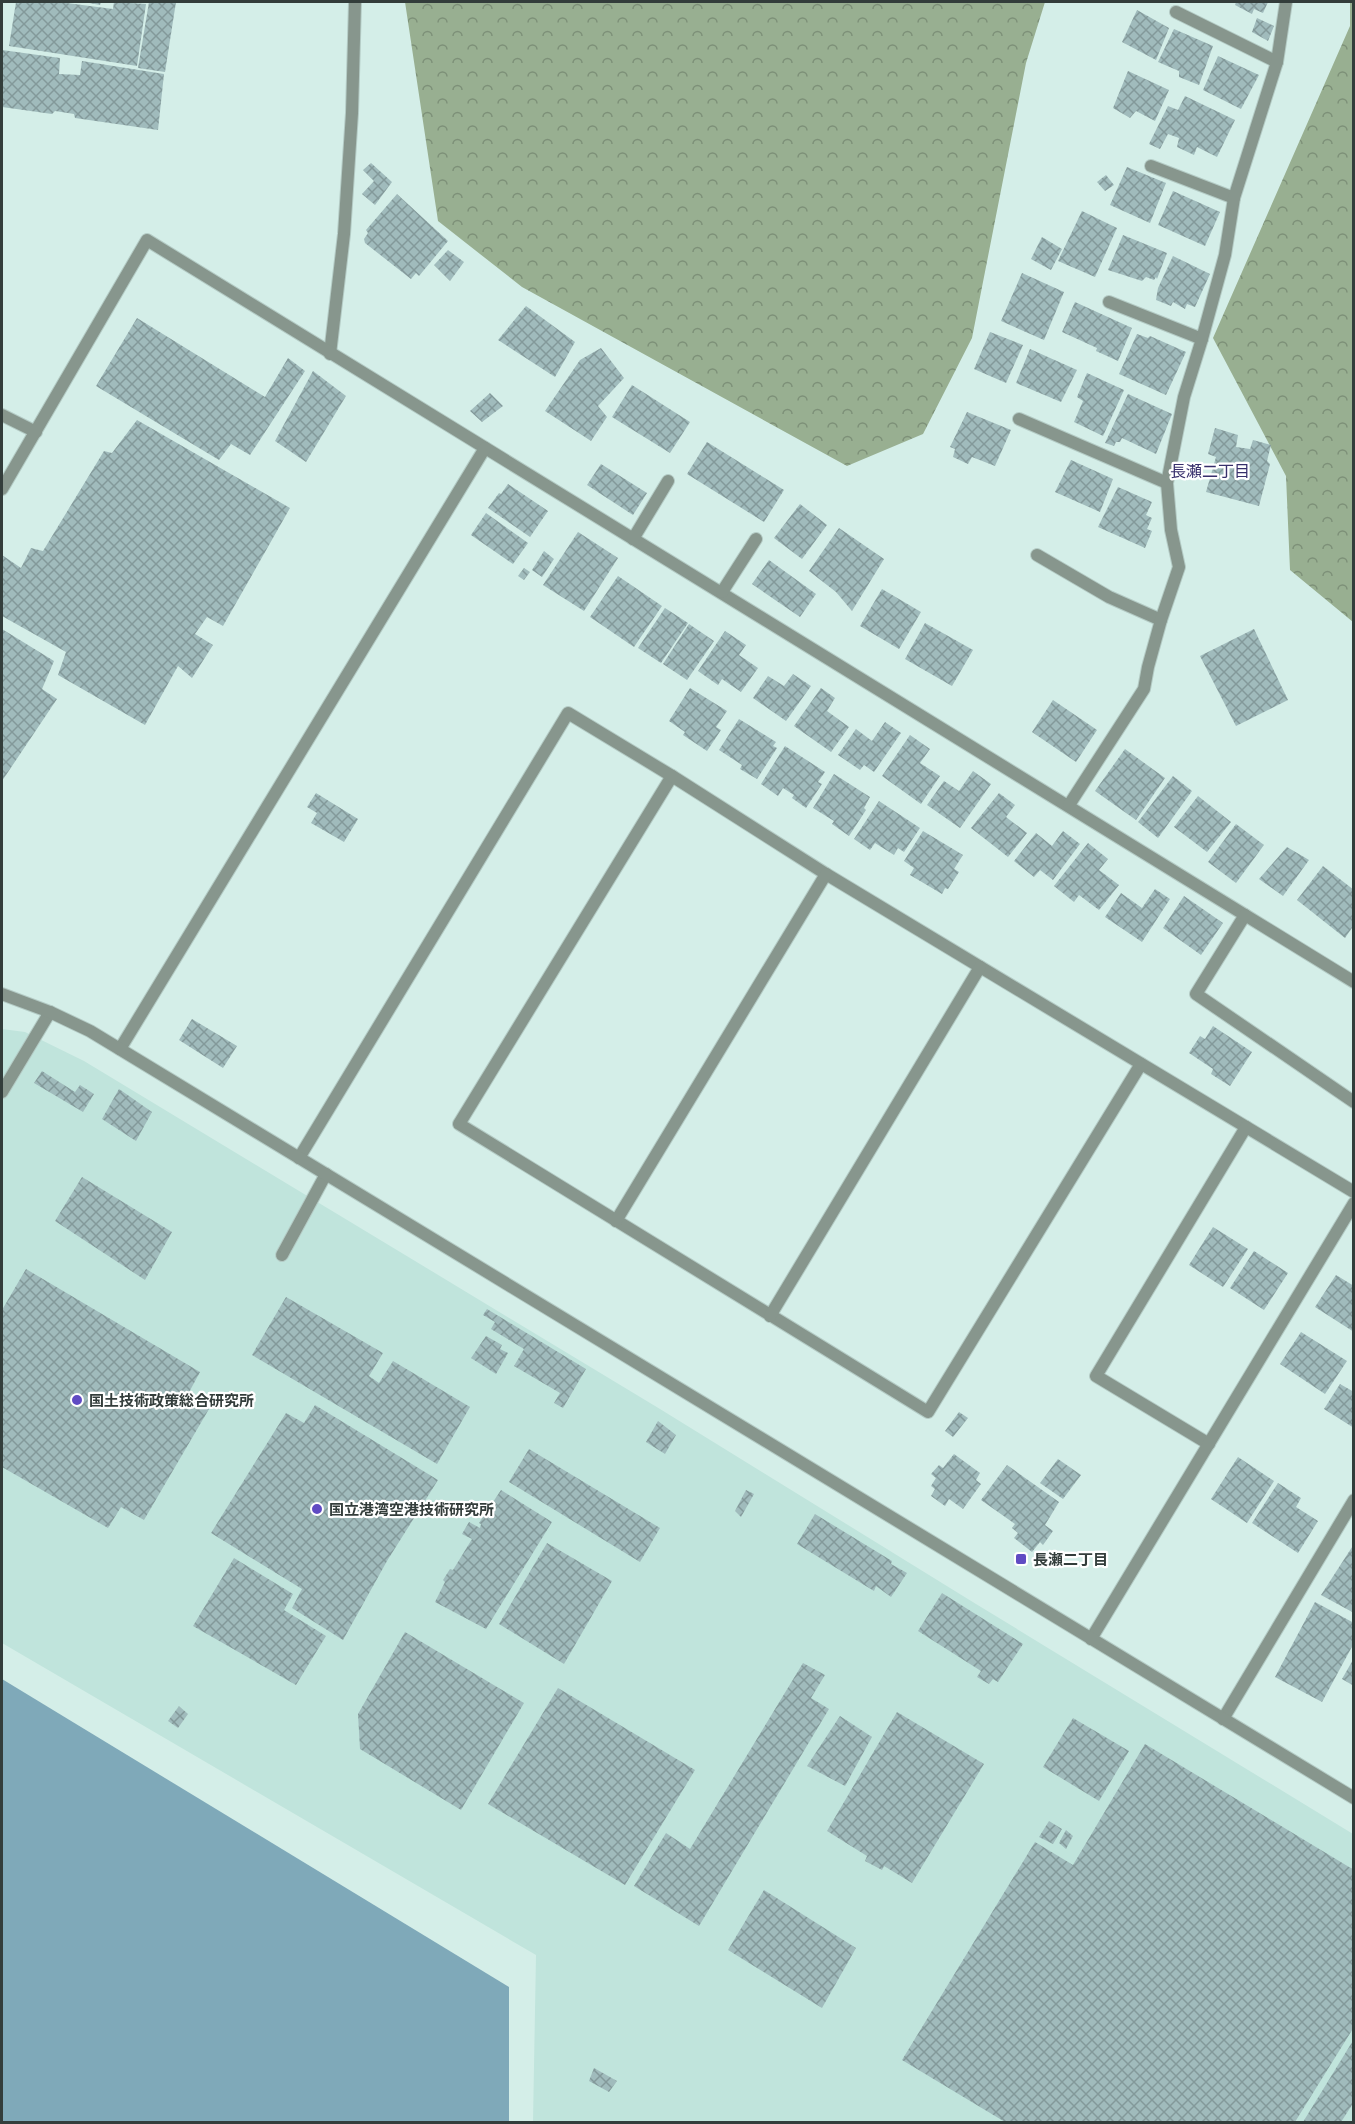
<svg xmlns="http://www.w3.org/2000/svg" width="1355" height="2124" viewBox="0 0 1355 2124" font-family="'Archivo Narrow','Noto Sans JP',sans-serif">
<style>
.built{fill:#c0e4dc}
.forest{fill:url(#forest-crowns)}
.water{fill:#7fa9b9}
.building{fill:url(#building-cross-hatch)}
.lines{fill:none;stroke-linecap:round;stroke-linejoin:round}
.service-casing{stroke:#b4cbc5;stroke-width:14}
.minor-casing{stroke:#b4cbc5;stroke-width:14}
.tertiary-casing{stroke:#b4cbc5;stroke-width:14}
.service{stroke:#87968d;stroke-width:12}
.minor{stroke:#87968d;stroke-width:12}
.tertiary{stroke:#87968d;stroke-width:12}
.poi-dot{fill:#604bc3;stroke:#fff;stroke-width:2}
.labels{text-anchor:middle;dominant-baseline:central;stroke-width:4.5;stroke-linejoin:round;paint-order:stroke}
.poi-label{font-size:15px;font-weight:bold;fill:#333d3b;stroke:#fff;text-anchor:start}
.neighbourhood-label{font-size:16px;fill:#372f6b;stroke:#fff}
</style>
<defs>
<pattern id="forest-crowns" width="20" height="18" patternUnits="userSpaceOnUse" patternTransform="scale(1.5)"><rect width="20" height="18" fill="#98af91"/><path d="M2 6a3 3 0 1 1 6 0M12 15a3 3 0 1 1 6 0" fill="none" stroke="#7d9078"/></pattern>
<pattern id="building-cross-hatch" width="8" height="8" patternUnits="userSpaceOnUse" patternTransform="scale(1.5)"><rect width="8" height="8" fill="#a0bbbc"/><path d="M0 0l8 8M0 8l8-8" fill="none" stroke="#83999a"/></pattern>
</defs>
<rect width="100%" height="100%" fill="#d4eee8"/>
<path class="built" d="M2,1029L25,1032L84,1061L660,1409L976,1604L1353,1834V2122H533L536,1955L2,1643Z"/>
<g class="forest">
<path d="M405,2H1045L1026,63L972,338L923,434L847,466L522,287L438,221Z"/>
<path d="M1350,2H1353V622L1290,570L1286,476L1213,338L1350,26Z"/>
</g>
<path class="water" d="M2,1679L509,1987V2122H2Z"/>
<g class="building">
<path d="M16,2H59L113,9L114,2L146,4L137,66L9,46Z"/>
<path d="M84,2H101L100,5Z"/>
<path d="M149,2H176L165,72L138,68Z"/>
<path d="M1236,2H1268L1263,13L1254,9L1252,14L1235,5Z"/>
<path d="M1137,10L1169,28L1156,60L1122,42Z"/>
<path d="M1257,18L1274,26L1268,41L1252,32Z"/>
<path d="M1174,29L1213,46L1199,85L1179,77V71L1158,62Z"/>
<path d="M2,50L60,58L59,74L80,75L82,61L164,74L158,130L75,118L74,114L55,111L52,114L2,107Z"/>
<path d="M1218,56L1259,75L1241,109L1203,90Z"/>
<path d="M1128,71L1169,90L1155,121L1136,111L1130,118L1113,108Z"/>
<path d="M1185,96L1235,120L1217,157L1197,147L1194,155L1177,147L1179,138L1168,134L1160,149L1149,144L1168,106L1178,110Z"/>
<path d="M371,163L392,182L375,205L362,194L374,181L363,170Z"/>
<path d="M1127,167L1166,183L1150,223L1110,205Z"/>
<path d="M1106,175L1114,185L1105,191L1097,182Z"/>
<path d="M1173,191L1220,212L1205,246L1158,225Z"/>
<path d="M397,194L448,241L419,276L416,273L411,279L365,243L364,239L368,233L366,230Z"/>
<path d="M1082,211L1117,228L1095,277L1058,261Z"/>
<path d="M1123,235L1167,253L1157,279L1156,277L1154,280L1146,277L1142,281L1108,270Z"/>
<path d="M1042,237L1062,249L1051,270L1031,259Z"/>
<path d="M448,250L464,262L450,281L434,265Z"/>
<path d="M1173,256L1210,274L1195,307L1187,304L1185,309L1173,302L1171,306L1156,300L1158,288Z"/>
<path d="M1022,273L1064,292L1044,340L1001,321Z"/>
<path d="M1075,302L1132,328L1118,361L1096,351L1097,348L1062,332Z"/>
<path d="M526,306L575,342L555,377L498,340Z"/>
<path d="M137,318L265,397L288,358L305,371L250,455L231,444L219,460L96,386Z"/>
<path d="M990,332L1023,345L1006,383L974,369Z"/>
<path d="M1137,334L1148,338L1150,336L1186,352L1166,395L1119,374Z"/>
<path d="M601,348L624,378L598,406L607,417L591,441L545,411L580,360Z"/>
<path d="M1030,349L1077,370L1061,402L1016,383Z"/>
<path d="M313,371L346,396L306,462L275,441Z"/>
<path d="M1087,373L1124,390L1103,436L1074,422L1083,401L1077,397Z"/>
<path d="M632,385L690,422L670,453L612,417Z"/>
<path d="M490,393L503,406L482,422L470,411Z"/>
<path d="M1128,394L1172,414L1156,454L1122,438L1120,442H1116L1114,446L1105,443Z"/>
<path d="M967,412L1011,430L995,466L972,457L968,464L953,457L955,449L950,447Z"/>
<path d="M137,420L290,508L223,626L207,617L195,634L213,645L192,678L178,666L145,725L58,675L66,652L2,616V555L21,568L31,548L43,551L104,451L112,453Z"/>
<path d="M1215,428L1238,435L1236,447L1250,449L1253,440L1271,445L1267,461L1270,464L1259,506L1206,492L1216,457L1208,454Z"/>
<path d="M707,442L784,490L764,522L687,474Z"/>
<path d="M1071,460L1113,479L1100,512L1055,492Z"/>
<path d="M601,464L647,493L633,515L587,485Z"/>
<path d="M508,484L548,511L530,537L488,508L499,493L501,494Z"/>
<path d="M1118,487L1152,502L1146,515L1152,518L1147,529L1152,531L1145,548L1098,527Z"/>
<path d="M800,504L827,525L802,559L774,538Z"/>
<path d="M486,513L528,543L513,564L471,535Z"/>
<path d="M839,528L884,559L852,611L836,592L809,571Z"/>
<path d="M578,532L618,558L584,611L543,585Z"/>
<path d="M544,551L554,559L542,577L532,570Z"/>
<path d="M769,560L816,594L800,617L752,584Z"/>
<path d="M524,568L530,572L524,580L518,576Z"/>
<path d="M618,576L662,606L634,647L590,617Z"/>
<path d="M882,589L921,612L899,649L860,626Z"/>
<path d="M665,608L688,623L661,663L638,648Z"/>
<path d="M925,623L973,650L952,686L905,659Z"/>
<path d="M689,624L714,641L687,680L663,664Z"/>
<path d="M2,629L54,661L42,689L57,699L2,781Z"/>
<path d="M1254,629L1288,700L1236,726L1200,656Z"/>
<path d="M725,631L746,645L739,655L758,668L741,692L722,679L718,685L698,671Z"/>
<path d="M793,674L811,686L786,721L753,698L768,676L784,686Z"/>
<path d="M690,688L727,711L716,727L721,730L707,751L683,735L685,732L669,721Z"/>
<path d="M821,688L835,698L827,711L849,727L831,752L794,726Z"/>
<path d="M1053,700L1097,730L1076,762L1032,732Z"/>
<path d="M739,719L776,742L773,746L777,748L757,779L740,769L742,765L719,750Z"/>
<path d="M885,722L901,733L874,772L864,765L860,770L838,755L856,729L872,741Z"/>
<path d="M910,735L930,749L920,763L940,776L921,804L882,776Z"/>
<path d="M785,746L825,772L818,782L822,784L806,808L792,798L794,795L783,788L778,796L761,784Z"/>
<path d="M1125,749L1165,778L1136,820L1095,791Z"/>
<path d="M973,771L991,784L960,828L927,805L944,781L959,791Z"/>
<path d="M834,774L870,797L864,808L866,810L849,836L832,824L834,821L813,808Z"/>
<path d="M1173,776L1192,791L1158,838L1138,822Z"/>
<path d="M316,793L358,819L344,842L311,823L317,813L307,807Z"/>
<path d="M999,793L1015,805L1006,817L1027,833L1008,857L971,828Z"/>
<path d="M1198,796L1231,822L1207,852L1174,827Z"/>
<path d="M879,801L920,828L904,852L898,848L894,855L875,843L870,850L854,839Z"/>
<path d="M1236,824L1264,845L1236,883L1208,862Z"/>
<path d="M923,831L963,855L954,869L959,872L948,889L945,888L942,894L910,875L914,868L904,861Z"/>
<path d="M1063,831L1080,844L1053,880L1040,870L1034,877L1014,861L1036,833L1052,846Z"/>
<path d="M1088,843L1108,859L1099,870L1119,885L1099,910L1079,895L1074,902L1054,886Z"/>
<path d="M1287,847L1309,860L1283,896L1259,879Z"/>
<path d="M1323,866L1354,890V925L1345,938L1297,900Z"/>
<path d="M1155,889L1170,899L1142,942L1105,917L1121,893L1142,908Z"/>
<path d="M1184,896L1223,923L1201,955L1163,928Z"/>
<path d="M192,1019L237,1046L223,1068L179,1040Z"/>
<path d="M1213,1026L1252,1052L1230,1086L1211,1074L1213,1069L1189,1053L1200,1036L1205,1039Z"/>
<path d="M42,1071L75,1092L80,1085L94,1094L83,1112L34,1083Z"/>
<path d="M119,1089L152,1112L136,1141L102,1119Z"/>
<path d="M82,1177L172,1232L145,1280L55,1221Z"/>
<path d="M1213,1227L1248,1249L1223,1287L1189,1265Z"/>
<path d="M1254,1251L1288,1273L1264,1310L1230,1288Z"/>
<path d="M26,1269L200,1372L187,1396L209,1409L144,1520L121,1507L108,1528L2,1467V1310Z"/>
<path d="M1336,1275L1354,1286V1332L1315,1307Z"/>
<path d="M286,1297L383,1353L369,1376L379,1383L393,1361L470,1407L437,1464L252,1355Z"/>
<path d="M487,1309L586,1369L563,1408L554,1403L560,1393L514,1366L524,1349L491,1329L495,1322L483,1315Z"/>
<path d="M1301,1332L1347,1361L1325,1394L1280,1364Z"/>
<path d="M486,1336L502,1345L500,1349L508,1353L496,1374L471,1358Z"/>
<path d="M1340,1384L1354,1392V1428L1324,1409Z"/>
<path d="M315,1405L438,1480L387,1561L343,1640L292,1608L302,1589L211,1533L286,1413L304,1423Z"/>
<path d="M959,1412L968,1418L953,1437L945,1431Z"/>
<path d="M658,1421L676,1435L665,1454L646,1442Z"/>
<path d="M529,1449L660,1528L640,1562L509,1482Z"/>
<path d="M954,1454L980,1473L976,1480L981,1484L963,1509L949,1499L945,1506L931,1496L935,1489L931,1486L936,1478L931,1474L939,1465L943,1468Z"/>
<path d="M1238,1457L1274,1481L1247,1523L1211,1499Z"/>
<path d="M1058,1459L1081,1475L1063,1499L1040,1483Z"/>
<path d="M1007,1465L1059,1502L1045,1525L1053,1531L1043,1545L1040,1542L1032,1552L1014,1538L1018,1533L1012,1528L1015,1524L981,1500Z"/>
<path d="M1278,1483L1301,1498L1296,1507L1318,1521L1298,1553L1252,1523Z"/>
<path d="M501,1490L552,1522L486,1629L435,1602L445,1582L443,1580L450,1569L453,1570L472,1539L462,1534L469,1522L480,1528L481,1524L479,1523Z"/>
<path d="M746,1490L754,1494L741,1517L735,1511Z"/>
<path d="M815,1514L892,1561L891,1564L907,1573L891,1597L876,1586L874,1591L797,1544Z"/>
<path d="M547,1543L612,1581L564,1664L499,1624Z"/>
<path d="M1354,1544V1613L1321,1595Z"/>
<path d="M234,1558L293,1594L284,1610L326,1636L296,1685L193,1626Z"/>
<path d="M942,1593L1023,1644L998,1682L993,1679L989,1684L977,1677L981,1671L918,1631Z"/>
<path d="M1315,1602L1354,1623V1643L1322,1702L1275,1677Z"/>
<path d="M405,1632L524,1703L461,1810L360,1749L358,1714Z"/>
<path d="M1354,1658V1686L1342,1679Z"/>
<path d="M803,1663L825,1675L811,1698L829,1709L699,1926L634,1886L666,1833L690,1849Z"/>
<path d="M558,1688L695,1770L625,1885L488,1804Z"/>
<path d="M179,1706L188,1714L178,1728L168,1721Z"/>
<path d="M897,1712L984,1764L912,1883L884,1866L882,1870L865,1861L867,1856L827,1831Z"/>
<path d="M840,1716L872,1737L845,1786L807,1766Z"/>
<path d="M1073,1718L1129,1751L1099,1801L1043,1767Z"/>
<path d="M1145,1744L1354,1870V2027L1295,2122H1005L902,2060L1035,1842L1073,1865Z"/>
<path d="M1049,1821L1062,1829L1053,1844L1039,1837Z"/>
<path d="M1066,1830L1073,1836L1066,1849L1059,1843Z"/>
<path d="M764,1890L856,1948L822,2008L728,1950Z"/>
<path d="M1354,2039V2102L1341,2122H1303Z"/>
<path d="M594,2068L617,2081L609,2092L589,2081Z"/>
</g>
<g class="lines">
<g class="service-casing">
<g id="service">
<path d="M2,1092L50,1012"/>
<path d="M282,1255L326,1174"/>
</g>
</g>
<g class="minor-casing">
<g id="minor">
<path d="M1176,12L1277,62"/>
<path d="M1151,166L1234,198"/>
<path d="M1109,302L1202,339"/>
<path d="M330,354L344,234L352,113L355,2"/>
<path d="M2,415L36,432"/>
<path d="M1019,419L1167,483"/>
<path d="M2,489L147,240L1245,915L1196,994L1354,1102"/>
<path d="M633,539L668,481"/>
<path d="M1037,555L1109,597L1161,620"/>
<path d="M722,592L756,539"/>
<path d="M672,776L459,1124L928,1412L1141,1064"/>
<path d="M1069,805L1144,689L1148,667L1161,620L1179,567L1171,530L1167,483L1184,397L1202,339L1225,255L1234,198L1277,62L1286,2"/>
<path d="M1245,915L1354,982"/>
<path d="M120,1049L485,448"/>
<path d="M299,1158L568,713L672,776L826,874L1354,1192"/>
<path d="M616,1221L826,874"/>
<path d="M770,1316L980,967"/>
<path d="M1209,1444L1096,1376L1246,1127"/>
<path d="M1091,1639L1354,1203"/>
<path d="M1223,1719L1354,1500"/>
</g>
</g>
<g class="tertiary-casing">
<path id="tertiary" d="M2,994L50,1012L90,1031L1354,1798"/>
</g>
<use href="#service" class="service"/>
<use href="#minor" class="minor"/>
<use href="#tertiary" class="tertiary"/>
</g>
<g class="poi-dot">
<circle cx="77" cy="1400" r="6"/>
<circle cx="317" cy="1509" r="6"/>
<rect x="1015" y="1553" width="12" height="12" rx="3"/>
</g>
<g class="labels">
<g class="poi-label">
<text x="89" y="1400">国土技術政策総合研究所</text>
<text x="329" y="1509">国立港湾空港技術研究所</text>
<text x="1033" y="1559">長瀬二丁目</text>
</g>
<g class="neighbourhood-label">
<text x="1210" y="471">長瀬二丁目</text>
</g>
</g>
<rect width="1355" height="2124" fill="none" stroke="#333d3b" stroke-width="6"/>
</svg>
